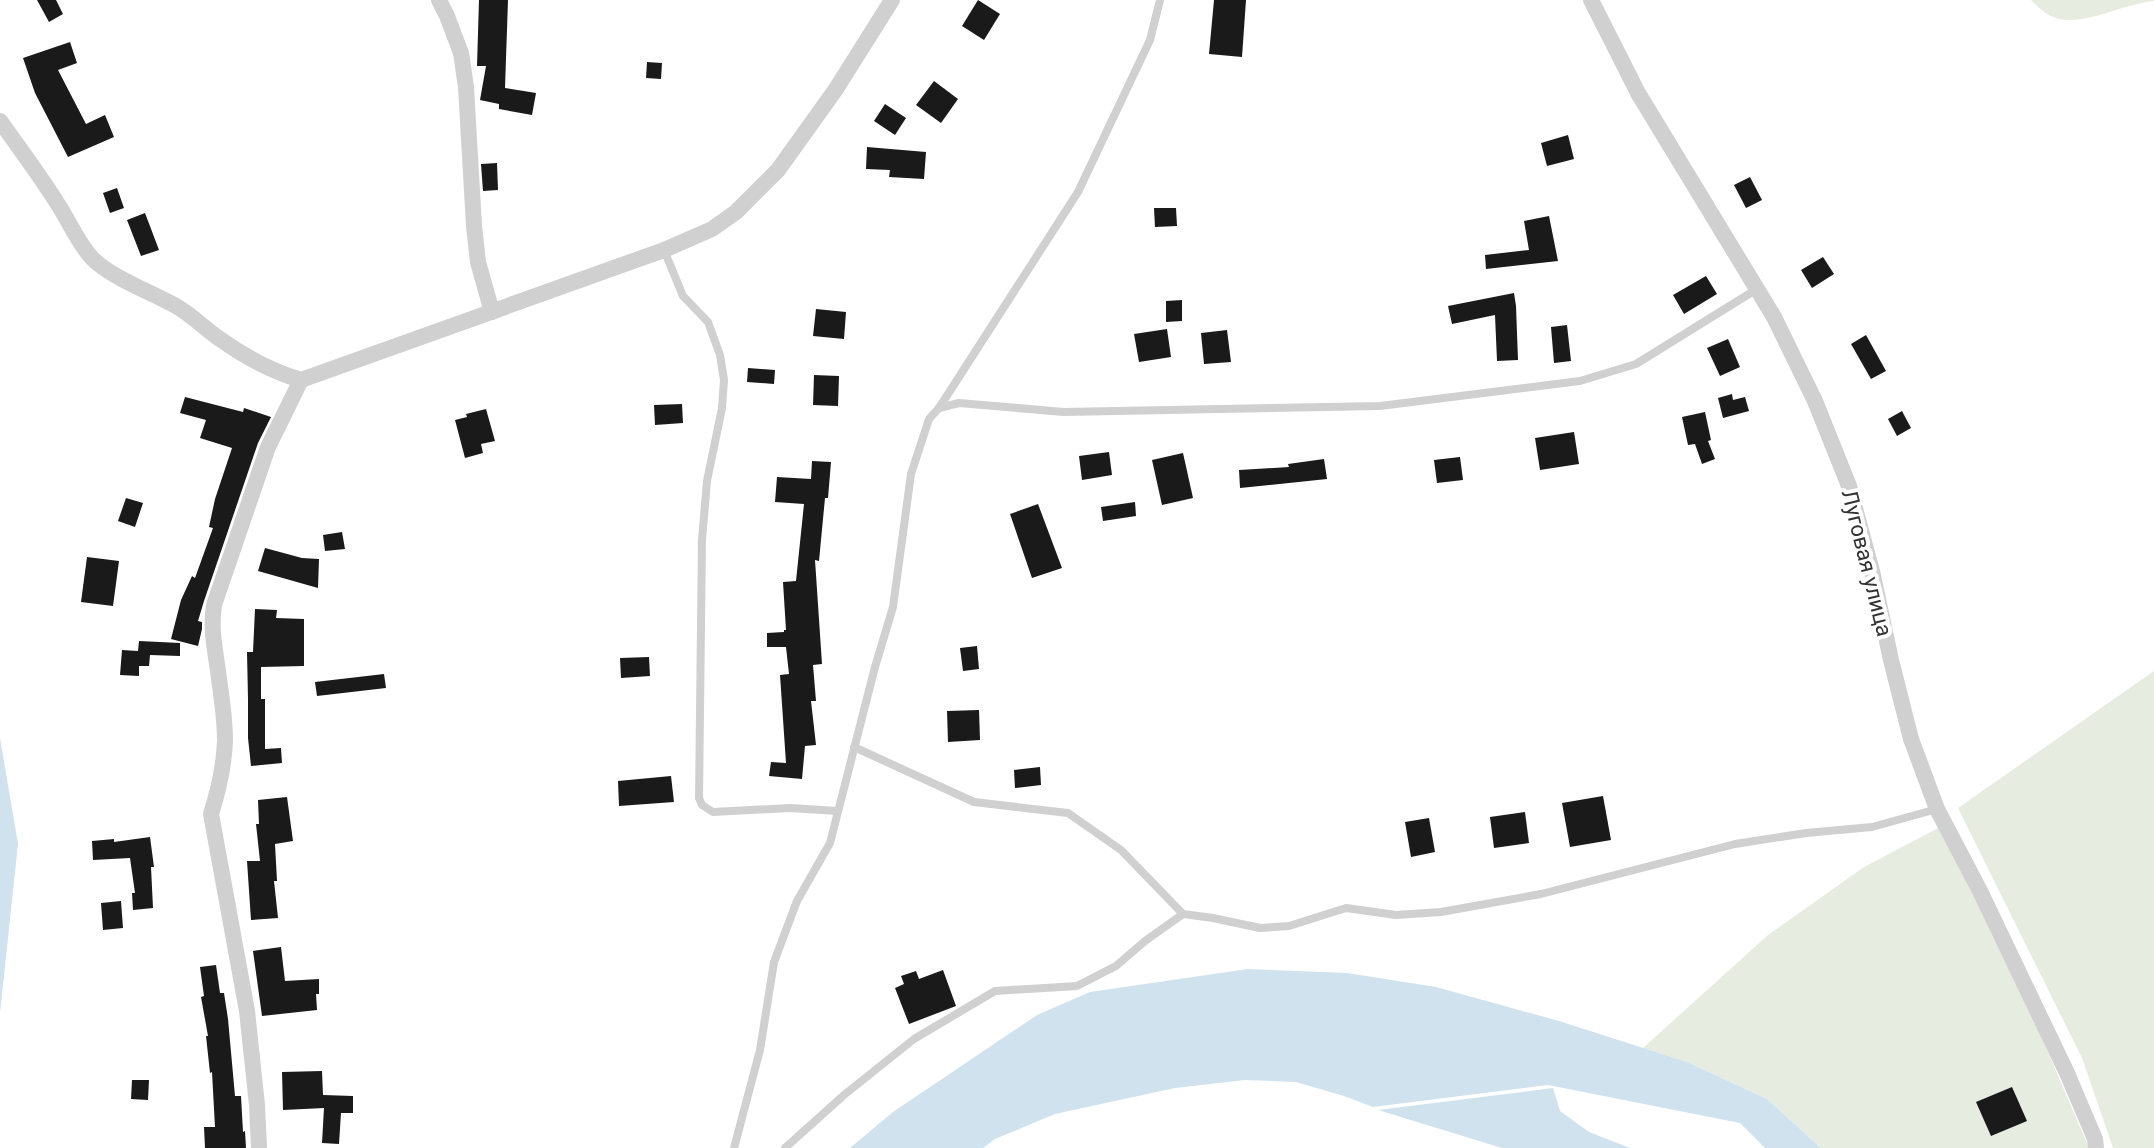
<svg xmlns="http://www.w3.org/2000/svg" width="2154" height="1148" viewBox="0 0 2154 1148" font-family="Roboto,sans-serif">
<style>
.green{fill:#e6ecdf}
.water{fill:#cfe2ee}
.building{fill:#1a1a1a}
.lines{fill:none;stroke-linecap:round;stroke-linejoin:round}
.service{stroke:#d0d0d0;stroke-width:8}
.minor{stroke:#d0d0d0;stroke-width:16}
.labels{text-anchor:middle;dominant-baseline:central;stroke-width:8;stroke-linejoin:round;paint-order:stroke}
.street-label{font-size:22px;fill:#333;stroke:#fff}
</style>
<rect width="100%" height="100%" fill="#fff"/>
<g class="green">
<path d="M2031,0H2154V1C2125,3 2083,27 2056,18C2046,15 2038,7 2031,0Z"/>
<path d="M2154,671V1148H2113L2082,1058L1958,808Z"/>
<path d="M1942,826L2020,987L2089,1148H1821L1767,1099L1687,1062L1643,1048L1768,935L1864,867Z"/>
</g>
<g class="water">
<path d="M0,738L18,844L0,1013Z"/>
<path d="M1248,969L1347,973L1436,987L1559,1021L1687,1062L1767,1099L1821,1148H1765L1740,1123L1548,1085L1373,1107L1344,1096L1296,1082L1245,1080L1175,1088L1055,1114L995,1139L983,1148H850L893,1112L1037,1015L1090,992Z"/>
<path d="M1553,1088L1560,1111L1589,1132L1630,1148H1502L1378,1110Z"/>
</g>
<g class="building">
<path d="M37,0H56L63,14L49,22Z"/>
<path d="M479,0H508L505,88L536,93L532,115L499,109V104L480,100L486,66H477Z"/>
<path d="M978,0L1000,14L984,40L962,26Z"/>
<path d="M1214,0H1246L1242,57L1209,54Z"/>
<path d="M70,42L77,63L58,70L86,124L105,115L114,137L68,157L35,93L23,58Z"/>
<path d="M647,62L662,63L661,79L646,78Z"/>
<path d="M934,81L958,99L941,123L916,105Z"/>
<path d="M885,104L906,118L895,135L874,121Z"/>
<path d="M1568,135L1574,159L1547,166L1541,143Z"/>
<path d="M867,147L926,152L924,179L889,177L890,170L866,169Z"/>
<path d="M497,163L498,190L483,191L481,164Z"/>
<path d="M1750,177L1762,200L1746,208L1734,185Z"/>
<path d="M117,188L124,208L110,213L103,193Z"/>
<path d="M1154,208H1176L1177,226L1155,227Z"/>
<path d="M145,213L159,250L141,256L127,220Z"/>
<path d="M1549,216L1558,261L1486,269L1485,255L1529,250L1524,221Z"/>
<path d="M1823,257L1834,274L1812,288L1801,270Z"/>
<path d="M1706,276L1717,294L1684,314L1673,295Z"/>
<path d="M1514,293L1516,306L1518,360L1497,361L1495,315L1452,324L1448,306Z"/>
<path d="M1182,300V321L1166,322V301Z"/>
<path d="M816,309L846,312L844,339L813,336Z"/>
<path d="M1567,325L1571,361L1554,363L1551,327Z"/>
<path d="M1167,329L1171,357L1139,362L1134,334Z"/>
<path d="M1227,330L1231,362L1204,364L1201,333Z"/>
<path d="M1866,335L1886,371L1871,379L1851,344Z"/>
<path d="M1728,339L1740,367L1720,376L1707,348Z"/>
<path d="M748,368L775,370L774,384L747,382Z"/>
<path d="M814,375L839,376L838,406L813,405Z"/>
<path d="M1732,394L1733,400L1745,397L1749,411L1723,418L1718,398Z"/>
<path d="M185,397L243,412L244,408L271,417L258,443L204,601L198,621L202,622V629L198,646L171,639L181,600L192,576L195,578L213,528L209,527L215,499L232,448L200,438L206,420L180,413Z"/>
<path d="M682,404L683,423L655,425L654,405Z"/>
<path d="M486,409L495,441L481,444L483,453L465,458L455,420L467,417L466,414Z"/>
<path d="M1902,411L1911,428L1897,436L1888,419Z"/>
<path d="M1705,412L1711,440L1708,441L1715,459L1702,464L1695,444L1688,445L1682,417Z"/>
<path d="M1574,432L1579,464L1540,470L1535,438Z"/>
<path d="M1109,452L1112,475L1082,480L1079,456Z"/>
<path d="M1183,453L1193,498L1162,505L1152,460Z"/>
<path d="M1460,457L1463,480L1437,483L1434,460Z"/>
<path d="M1324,459L1327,479L1240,488L1239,470L1289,467L1288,464Z"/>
<path d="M812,461L831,462L828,498H825L819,561L815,560L822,664L813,665L816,701H811L816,745L805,746L802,779L769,776L771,762L786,763L780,675L789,674L786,647H767V633L784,632V630H786L783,582L796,581L804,504L775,502L777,477L811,479Z"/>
<path d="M126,498L143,503L135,527L118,521Z"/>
<path d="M1135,502L1136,516L1103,521L1101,507Z"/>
<path d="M1038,504L1062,568L1032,578L1010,514Z"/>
<path d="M342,532L345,549L325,551L323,535Z"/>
<path d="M265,548L302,558L319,559L318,588L258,571Z"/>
<path d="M87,557L119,561L113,606L81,602Z"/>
<path d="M255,609L277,610L276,618L304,619V666L261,667V699H248L247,652H253Z"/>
<path d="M139,641L180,643V656L150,655L149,666H139V676L120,675L122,650L138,651Z"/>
<path d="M977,646L979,669L963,671L960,648Z"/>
<path d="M649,657L650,676L621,678L620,658Z"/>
<path d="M384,674L386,688L317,696L315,682Z"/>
<path d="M248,699H265V749L281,748L282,763L251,766L248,738Z"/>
<path d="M979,710L980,740L948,742L947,711Z"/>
<path d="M1040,767L1041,785L1015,788L1014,770Z"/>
<path d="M671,776L674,802L619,806L618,781Z"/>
<path d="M1603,796L1611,840L1570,847L1562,803Z"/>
<path d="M287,797L293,841L275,844L277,881H274L278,918L251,920L247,861H260L256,824H259L258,800Z"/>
<path d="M1525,812L1529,843L1494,848L1490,817Z"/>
<path d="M1429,818L1435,852L1411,857L1405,822Z"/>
<path d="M150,837L154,867H151L153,908L133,910L132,893H135L130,858L93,860L92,841L114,839V842Z"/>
<path d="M121,901L123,928L103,930L101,903Z"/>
<path d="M281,947L285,981L319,979V994H316L317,1010L262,1016L253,951Z"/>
<path d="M216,965L220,993H224L228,1019L235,1096H241L243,1132L245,1131L246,1148H205L204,1127H215L212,1072L210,1073L206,1036H208L201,997L204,996L200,967Z"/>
<path d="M943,970L956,1006L909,1024L895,988L904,984L901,976L916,971L919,979Z"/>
<path d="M322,1071L323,1095L353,1096V1113H341L339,1144L322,1143L324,1108L283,1110L282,1072Z"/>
<path d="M132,1080H149L148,1100L131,1099Z"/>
<path d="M2012,1087L2027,1121L1991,1136L1976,1102Z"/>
</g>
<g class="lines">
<g class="service">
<path d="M664,250L683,296L708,322L720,355L724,380L722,408L707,481L702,540L699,798L702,805L713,812L790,808L838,811"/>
<path d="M939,408L959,403L1064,412L1380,406L1580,381L1636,364L1757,289"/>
<path d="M854,747L974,802L1068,813L1121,850L1183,914"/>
<path d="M734,1148L760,1050L774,962L797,901L830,843L875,667L893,607L911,474L929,419L939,408L1078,192L1150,40L1160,0"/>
<path d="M785,1148L844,1095L914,1039L995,991L1077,986L1116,966L1145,941L1183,914L1213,918L1260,928L1289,926L1346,908L1396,915L1441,912L1541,894L1735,844L1806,833L1872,827L1937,809"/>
</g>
<g class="minor">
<path d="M439,0L447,16L461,53L466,87L474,226L478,262L492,312"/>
<path d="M1591,0L1638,93L1774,317L1815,401L1849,486L1872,571L1891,660L1911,739L1937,809L1980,891L2067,1073L2095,1139L2096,1148"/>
<path d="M0,121C20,149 41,177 59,206C70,223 78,243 92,258C110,277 151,292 176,306C192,315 205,329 220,339C245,357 271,371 301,380L664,250L712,229L736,212L778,170L836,89L892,0"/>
<path d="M259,1148L257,1105L247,1011L211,814C218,792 224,765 225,741C225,721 222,699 219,679C216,652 210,633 214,605L268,447L301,380"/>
</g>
</g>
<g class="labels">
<g class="street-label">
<text transform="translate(1867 563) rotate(76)">Луговая улица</text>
</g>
</g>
</svg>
